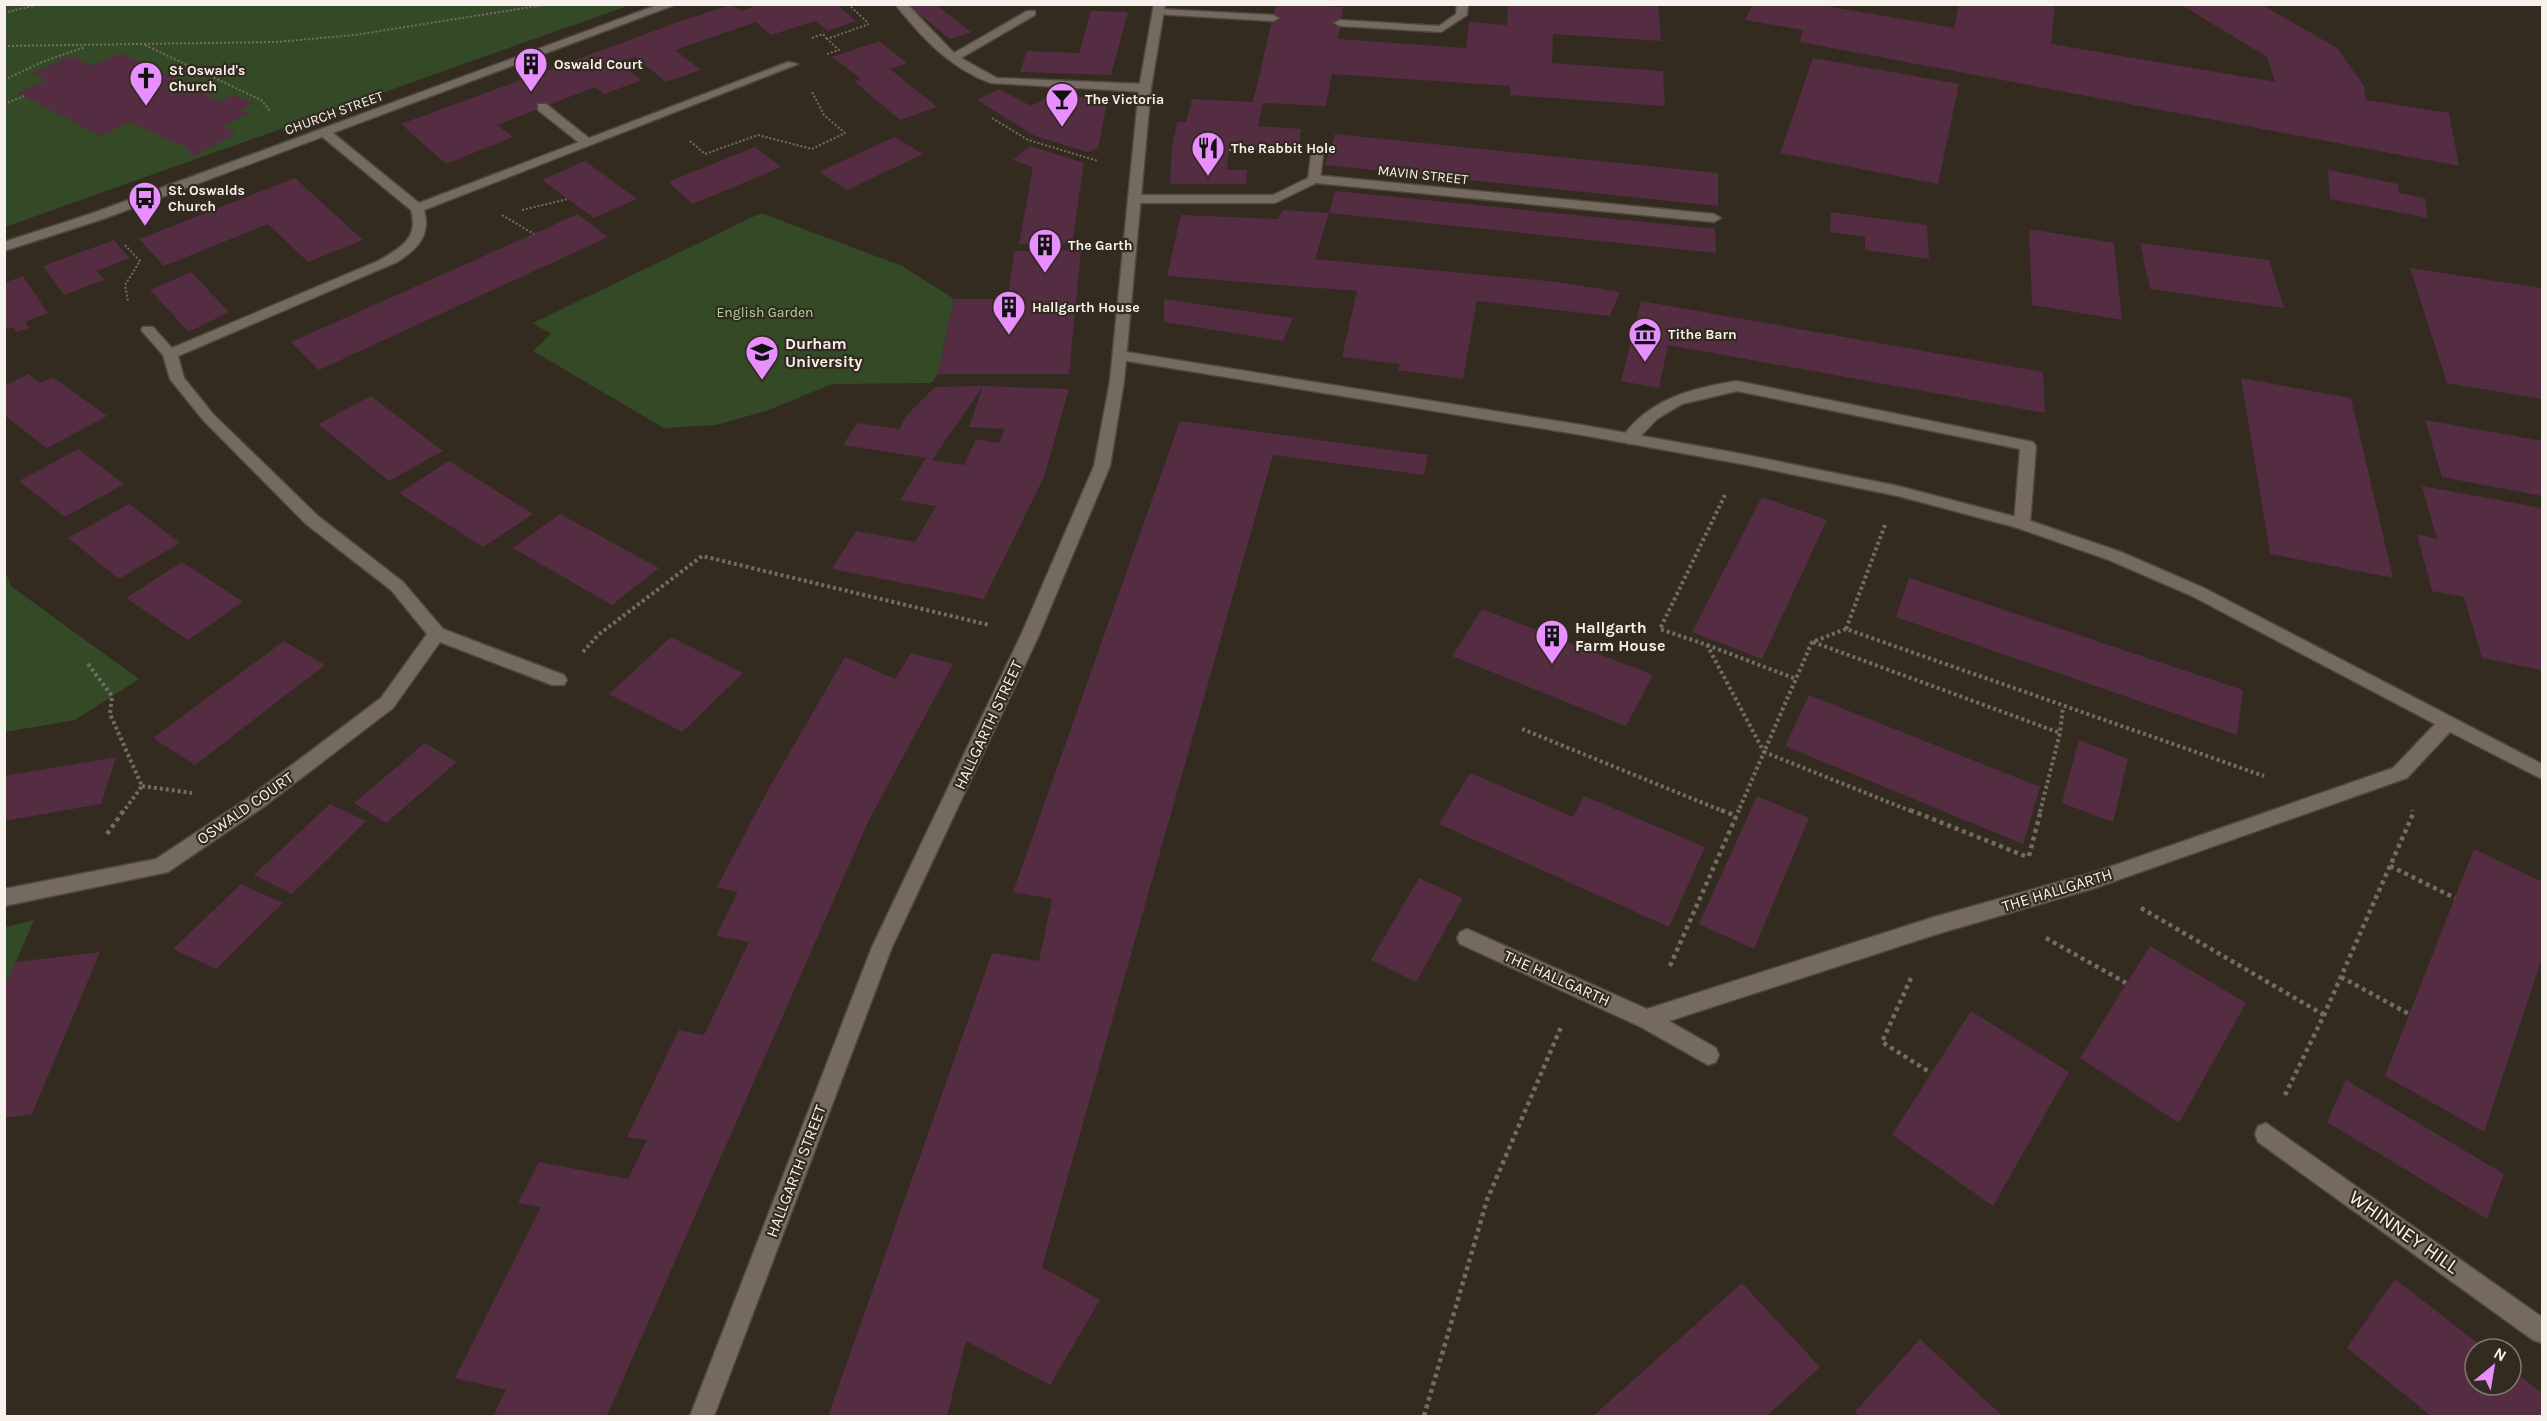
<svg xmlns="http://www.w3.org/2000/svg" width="2547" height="1421" viewBox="0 0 2547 1421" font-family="Karla,sans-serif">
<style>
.green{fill:#344a27}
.building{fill:#552d43}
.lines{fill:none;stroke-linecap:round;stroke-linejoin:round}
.lane-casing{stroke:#50483f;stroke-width:3}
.street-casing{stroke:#50483f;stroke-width:3}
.secondary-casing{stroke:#50483f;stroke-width:3}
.path-far2{stroke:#746c63;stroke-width:2;stroke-dasharray:2 2;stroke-linecap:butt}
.path-far1{stroke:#746c63;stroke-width:4;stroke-dasharray:3 3;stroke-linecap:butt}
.path{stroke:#746c63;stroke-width:4.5;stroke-dasharray:4 4;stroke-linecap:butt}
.lane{fill:#756a5f;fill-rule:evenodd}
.street{fill:#756a5f;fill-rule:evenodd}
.secondary{fill:#756a5f;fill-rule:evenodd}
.labels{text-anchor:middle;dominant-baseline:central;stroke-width:4.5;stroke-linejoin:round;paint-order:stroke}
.far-poi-label{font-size:14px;font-weight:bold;fill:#f8f2ec;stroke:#332a20;text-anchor:start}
.far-street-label{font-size:14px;fill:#f8f2ec;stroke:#332a20}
.far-park-label{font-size:14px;fill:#aed798;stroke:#332a20}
.poi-label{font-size:16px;font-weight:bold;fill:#f8f2ec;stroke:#332a20;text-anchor:start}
.street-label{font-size:16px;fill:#f8f2ec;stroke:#332a20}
.near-street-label{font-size:20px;fill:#f8f2ec;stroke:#332a20}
</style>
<rect width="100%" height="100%" fill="#332a20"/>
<g class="green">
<path d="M4,5H630L5,227Z"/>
<path d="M761,213L902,266L954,299L938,374L931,383L832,384L766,411L716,425L664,428L533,351L551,334L533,323Z"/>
<path d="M5,572L12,587L139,679L75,720L5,732Z"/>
<path d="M34,920L5,987V927Z"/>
</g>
<g class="building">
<path d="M760,4H836L856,21L828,31L815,21L771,35L756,22L675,50L701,70L666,82L635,57L618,63L642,80L604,94L595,87L497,125L513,137L446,164L401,124L681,21L731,5L742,11Z"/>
<path d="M907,4H935L971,32L950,39Z"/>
<path d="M1276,4L1343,7L1338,39L1466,48L1469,22L1507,25L1508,4H1658L1661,41L1553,34L1552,63L1663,71L1665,106L1510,95V86L1332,74L1326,106L1263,103L1258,126L1301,129L1298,151L1229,147L1227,170H1247L1246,184H1170L1172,148L1177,122H1186L1192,99L1253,102Z"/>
<path d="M1753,4L1821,5L1954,28L1959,4H2055L2051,44L2275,82L2267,57L2180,4H2261L2337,48L2364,86L2366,100L2449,113L2459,166L1800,42L1803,30L1745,20Z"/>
<path d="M1091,11L1128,12L1111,75L1020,72L1027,51L1079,53Z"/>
<path d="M879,41L907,63L890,69L937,107L900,120L854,81L861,79L832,57Z"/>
<path d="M121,53L207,93L203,95L219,102L233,95L254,103L240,110L249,113L222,127L237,133L196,155H188L189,149L130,122L101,136L18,93L47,80L32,73L72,56L91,66Z"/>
<path d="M1813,58L1959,84L1938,184L1780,153Z"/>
<path d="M999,89L1031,106L1049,96L1108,97L1098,148L1087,152L1035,136L977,100Z"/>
<path d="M1335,134L1718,173V206L1325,165Z"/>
<path d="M894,137L923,154L847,190L819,172Z"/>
<path d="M1030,146L1084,163L1072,244H1019L1033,167L1013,160Z"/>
<path d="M755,147L781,167L693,204L668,182Z"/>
<path d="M585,161L637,199L594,218L542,180Z"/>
<path d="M2328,170L2398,184L2399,193L2425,198L2428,218L2330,199Z"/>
<path d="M295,178L363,240L308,262L268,224L164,266L139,239Z"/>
<path d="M1335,191L1715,229L1716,253L1329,213Z"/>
<path d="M1283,210L1329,213L1315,259L1557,282L1620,292L1610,316L1477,301L1463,379L1398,370L1400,364L1342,357L1357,291L1167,276L1181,215L1278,219Z"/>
<path d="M1831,212L1927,225L1929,259L1865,250V237L1830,232Z"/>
<path d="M578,214L608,237L319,370L291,342Z"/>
<path d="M2029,229L2114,243L2122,320L2032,305Z"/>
<path d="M114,240L129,258L97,271L104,280L64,295L43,266Z"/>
<path d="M2140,243L2269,260L2284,308L2150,289Z"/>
<path d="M1072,250H1081L1069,374H938L954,299H1008L1014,251Z"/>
<path d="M2410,268L2542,288V399L2447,383Z"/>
<path d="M191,272L229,312L189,332L150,290Z"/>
<path d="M23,276L48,313L25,322L29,328L17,332L13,327L4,330V283Z"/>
<path d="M1164,299L1293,318L1283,341L1164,322Z"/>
<path d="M1641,301L2043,372L2045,413L1668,345L1659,388L1621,381Z"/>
<path d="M28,374L40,383L53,377L107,416L47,448L4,415V386Z"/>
<path d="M2241,378L2351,398L2393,578L2270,554Z"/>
<path d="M983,386L932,460L964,465L976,439L999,443L1005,429L969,427L983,386L1069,389L1044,477L984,599L832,569L856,531L915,542L936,506L900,500L926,458L843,445L857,423L899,429L907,415L935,387Z"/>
<path d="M371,396L443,451L389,481L318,424Z"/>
<path d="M2425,420L2542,441V496L2442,477Z"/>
<path d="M1180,421L1428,455L1424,475L1273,455L1042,1267L1100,1300L1050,1385L966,1341L947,1416H828L992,953L1039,961L1052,899L1013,892Z"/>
<path d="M78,449L124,484L65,517L19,481Z"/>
<path d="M449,461L533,514L483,547L399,493Z"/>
<path d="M2422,486L2542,508V670L2482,658L2464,597L2432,591L2417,534L2437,539Z"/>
<path d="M1762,497L1827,520L1762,659L1692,632Z"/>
<path d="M129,504L180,543L119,579L68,538Z"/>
<path d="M560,514L659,568L612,605L513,548Z"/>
<path d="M182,562L243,602L188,640L126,598Z"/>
<path d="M1909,578L2243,690L2237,735L1896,617Z"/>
<path d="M1482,609L1653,675L1626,726L1452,656Z"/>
<path d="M671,637L743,673L682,732L609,694Z"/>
<path d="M284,641L325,665L195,765L153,738Z"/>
<path d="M911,653L953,664L868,822L607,1416H493L506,1390L455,1378L541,1207L518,1203L539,1162L628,1179L647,1140L627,1137L679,1030L704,1035L749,942L716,936L738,892L717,887L768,790L845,657L895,679Z"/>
<path d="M1809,695L2040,787L2023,844L1785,746Z"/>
<path d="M2079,740L2128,759L2113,822L2062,803Z"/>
<path d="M425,743L457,762L386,823L354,803Z"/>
<path d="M116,757L101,804L4,821V776Z"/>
<path d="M1470,773L1573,817L1584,796L1705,847L1669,927L1439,824Z"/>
<path d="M1757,796L1809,818L1754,949L1699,924Z"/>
<path d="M330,804L366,821L292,894L254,875Z"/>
<path d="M2474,849L2542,882V958L2484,1132L2385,1076Z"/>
<path d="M1419,878L1463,898L1416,982L1371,960Z"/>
<path d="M241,884L283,903L216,969L173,949Z"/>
<path d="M2150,946L2246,1003L2179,1123L2080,1058Z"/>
<path d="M100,952L32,1114L4,1118V987L16,962Z"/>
<path d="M1971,1011L2069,1072L1993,1206L1892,1135Z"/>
<path d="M2346,1080L2504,1174L2487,1219L2327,1122Z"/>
<path d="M2395,1279L2485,1349H2475V1385H2511V1369L2542,1393V1416H2431L2347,1348Z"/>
<path d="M1742,1283L1820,1367L1767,1416H1593Z"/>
<path d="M1920,1339L1986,1401L2003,1416H1860L1855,1412Z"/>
</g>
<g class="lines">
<g class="lane-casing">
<g id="lane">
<path d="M895,4H907L954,53L1027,11H1035V15L961,58L997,78L1145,84L1151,88L1145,92L991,83C951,69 921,37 895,4Z"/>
<path d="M1457,4H1468L1467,15L1441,32L1340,26L1334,23L1340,20L1439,26L1456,14Z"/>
<path d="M1159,9L1273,15L1279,18L1273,21L1155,14V10Z"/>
<path d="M538,104H546L590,139V145H582L538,110Z"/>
<path d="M1317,152L1323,156L1320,179L1314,183L1308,179L1311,156Z"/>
<path d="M1737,381L2033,442L2036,446L2030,524L2022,530L2014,524L2020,449L1737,391L1682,404L1657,419L1634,443L1629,444L1621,439C1648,399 1692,388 1737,381Z"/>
</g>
</g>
<g class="street-casing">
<g id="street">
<path d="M788,62L798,64L424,210C431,235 418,249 397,262L178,356L184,378L213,414L318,516L403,582L443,629L564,675L567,680L564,685H552L440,642L393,708L262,808L168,872L4,906V889L156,859L248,798L381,698L427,634L391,590L306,524L203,420L170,379L163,355L141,330L143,327H153L172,348L378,261C401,248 419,238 411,210L320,135V129H328L419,203Z"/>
<path d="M1314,175L1714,214L1721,218L1714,222L1316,183L1275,203H1134L1128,199L1134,195H1273Z"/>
<path d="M1120,351L1582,425L1742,454L1898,486L2028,520L2121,552L2204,588L2542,764V779L2450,732L2407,778L2095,888L1934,935L1669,1021L1716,1048L1719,1055L1716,1062L1708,1065L1639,1026L1460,944L1457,938L1460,932L1467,929L1474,932L1647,1009L1934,917L2095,872L2393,768L2435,724L2192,596L2109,560L2018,528L1898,496L1742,464L1582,435L1115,359L1113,356Z"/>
<path d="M2266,1123L2542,1317V1343L2533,1340L2258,1142L2255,1134L2258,1126Z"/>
</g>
</g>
<g class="secondary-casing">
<g id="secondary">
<path d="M660,4H677L103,219L4,251V242L93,213Z"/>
<path d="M1154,4H1165L1151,88L1124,381L1110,466L1039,635L892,947L714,1416H690L872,947L1021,635L1094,466L1110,381L1139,88Z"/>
</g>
</g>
<g class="path-far2">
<path d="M848,4L867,22"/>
<path d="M4,13L40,4"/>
<path d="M812,38L823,34L827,39"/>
<path d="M145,45L261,100L270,111"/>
<path d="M4,46L276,42L355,35L550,4"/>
<path d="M827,54L839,50L827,39L869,24"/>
<path d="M4,80L42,62L85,47"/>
<path d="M4,104L24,96"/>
<path d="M992,118L1028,140L1098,161"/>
<path d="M690,141L705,154L758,135L812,149L845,133L824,115L812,92"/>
<path d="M1229,150L1277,154"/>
<path d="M522,210L568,199"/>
<path d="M502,215L534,234"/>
<path d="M125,245L140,261L125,285L128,301"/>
</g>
<g class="path-far1">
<path d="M1725,495L1660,629L1707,645L1764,752L1738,812"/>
<path d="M1885,525L1846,629L2264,776"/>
<path d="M1846,629L1812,642L1764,752L1913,812"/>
<path d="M1813,642L2060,733"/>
<path d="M1707,645L1796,679"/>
<path d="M583,652L598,635L702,556L989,625"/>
<path d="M88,664L112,696L110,714L142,786L123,812"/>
<path d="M1522,729L1725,812"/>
<path d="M142,786L192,793"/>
<path d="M2040,812L2060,733L2063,707"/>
</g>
<g class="path">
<path d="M1721,810L1736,816"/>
<path d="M1910,810L2025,856"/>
<path d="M107,834L124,810"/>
<path d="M2029,856L2041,810"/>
<path d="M2390,866L2455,898"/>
<path d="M2141,908L2324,1015"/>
<path d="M2046,938L2126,983"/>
<path d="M1670,966L1739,810"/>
<path d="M2341,977L2409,1014"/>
<path d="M1911,978L1882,1042L1931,1073"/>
<path d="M2285,1095L2324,1015L2413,814L2412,810"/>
<path d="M1424,1416L1487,1200L1561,1027"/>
</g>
<use href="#lane" class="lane"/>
<use href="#street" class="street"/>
<use href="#secondary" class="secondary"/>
</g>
<defs>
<g id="building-pin" transform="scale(1.725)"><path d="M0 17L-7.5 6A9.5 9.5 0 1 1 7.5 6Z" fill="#e88eff" stroke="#332a20"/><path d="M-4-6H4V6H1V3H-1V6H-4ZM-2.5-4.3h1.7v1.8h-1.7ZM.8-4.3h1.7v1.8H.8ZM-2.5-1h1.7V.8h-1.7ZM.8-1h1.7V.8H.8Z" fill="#111"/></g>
<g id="church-pin" transform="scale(1.725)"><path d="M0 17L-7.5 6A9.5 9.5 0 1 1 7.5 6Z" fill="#e88eff" stroke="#332a20"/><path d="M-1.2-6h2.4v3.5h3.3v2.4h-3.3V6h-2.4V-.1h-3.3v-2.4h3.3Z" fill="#111"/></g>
<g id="bar-pin" transform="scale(1.725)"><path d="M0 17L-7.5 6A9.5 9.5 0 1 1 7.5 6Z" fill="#e88eff" stroke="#332a20"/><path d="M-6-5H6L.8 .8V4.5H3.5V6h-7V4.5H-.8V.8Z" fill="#111"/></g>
<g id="restaurant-pin" transform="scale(1.725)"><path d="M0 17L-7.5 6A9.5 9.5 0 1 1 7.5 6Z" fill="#e88eff" stroke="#332a20"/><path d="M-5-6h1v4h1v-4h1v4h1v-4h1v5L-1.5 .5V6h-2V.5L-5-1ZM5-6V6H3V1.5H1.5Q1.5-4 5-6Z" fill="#111"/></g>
<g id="bus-pin" transform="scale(1.725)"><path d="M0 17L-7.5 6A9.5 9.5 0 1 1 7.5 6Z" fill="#e88eff" stroke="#332a20"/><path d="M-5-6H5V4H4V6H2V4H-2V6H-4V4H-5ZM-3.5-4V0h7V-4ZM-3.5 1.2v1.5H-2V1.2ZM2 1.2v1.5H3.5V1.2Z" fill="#111"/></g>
<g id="museum-pin" transform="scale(1.725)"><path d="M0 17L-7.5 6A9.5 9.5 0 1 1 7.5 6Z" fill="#e88eff" stroke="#332a20"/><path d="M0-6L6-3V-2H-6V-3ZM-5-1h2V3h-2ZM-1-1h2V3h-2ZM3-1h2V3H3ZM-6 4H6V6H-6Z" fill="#111"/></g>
<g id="university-pin" transform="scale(1.725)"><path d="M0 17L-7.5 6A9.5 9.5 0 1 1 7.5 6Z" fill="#e88eff" stroke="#332a20"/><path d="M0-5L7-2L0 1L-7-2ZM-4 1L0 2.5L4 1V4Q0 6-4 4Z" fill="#111"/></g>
</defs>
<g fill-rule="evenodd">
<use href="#building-pin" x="531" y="64"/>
<use href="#church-pin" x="146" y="78"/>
<use href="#bar-pin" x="1062" y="99"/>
<use href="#restaurant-pin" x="1208" y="148"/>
<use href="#bus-pin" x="145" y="198"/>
<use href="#building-pin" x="1045" y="245"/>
<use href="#building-pin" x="1009" y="307"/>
<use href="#museum-pin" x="1645" y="334"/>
<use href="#university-pin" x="762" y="352"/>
<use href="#building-pin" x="1552" y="636"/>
</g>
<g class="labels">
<g class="far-poi-label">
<text x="554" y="64">Oswald Court</text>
<text x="169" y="70">St Oswald's<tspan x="169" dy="16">Church</tspan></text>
<text x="1085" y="99">The Victoria</text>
<text x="1231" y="148">The Rabbit Hole</text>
<text x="168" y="190">St. Oswalds<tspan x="168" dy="16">Church</tspan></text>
<text x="1068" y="245">The Garth</text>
<text x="1032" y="307">Hallgarth House</text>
<text x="1668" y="334">Tithe Barn</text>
</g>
<g class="far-street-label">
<text transform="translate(334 113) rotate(-20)">CHURCH STREET</text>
<text transform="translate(1423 175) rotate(6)">MAVIN STREET</text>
</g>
<g class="far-park-label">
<text x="765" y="312">English Garden</text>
</g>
<g class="poi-label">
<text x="785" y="343">Durham<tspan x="785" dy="18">University</tspan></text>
<text x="1575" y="627">Hallgarth<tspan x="1575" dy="18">Farm House</tspan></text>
</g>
<g class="street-label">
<text transform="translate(988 725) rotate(-65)">HALLGARTH STREET</text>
<text transform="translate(245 808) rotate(-35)">OSWALD COURT</text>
<text transform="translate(2057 890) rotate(-17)">THE HALLGARTH</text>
<text transform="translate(1557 978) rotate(24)">THE HALLGARTH</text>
<text transform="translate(796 1171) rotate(-69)">HALLGARTH STREET</text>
</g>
<g class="near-street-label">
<text transform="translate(2404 1232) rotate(35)">WHINNEY HILL</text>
</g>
</g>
<rect width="2547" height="1421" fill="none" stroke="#f8f2ec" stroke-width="12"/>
<g transform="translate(2493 1367) rotate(30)"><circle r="28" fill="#332a20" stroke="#827a72" stroke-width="1.5"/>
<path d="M0-4.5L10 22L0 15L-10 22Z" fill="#e88eff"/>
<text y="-9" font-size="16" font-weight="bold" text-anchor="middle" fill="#f8f2ec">N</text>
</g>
</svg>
